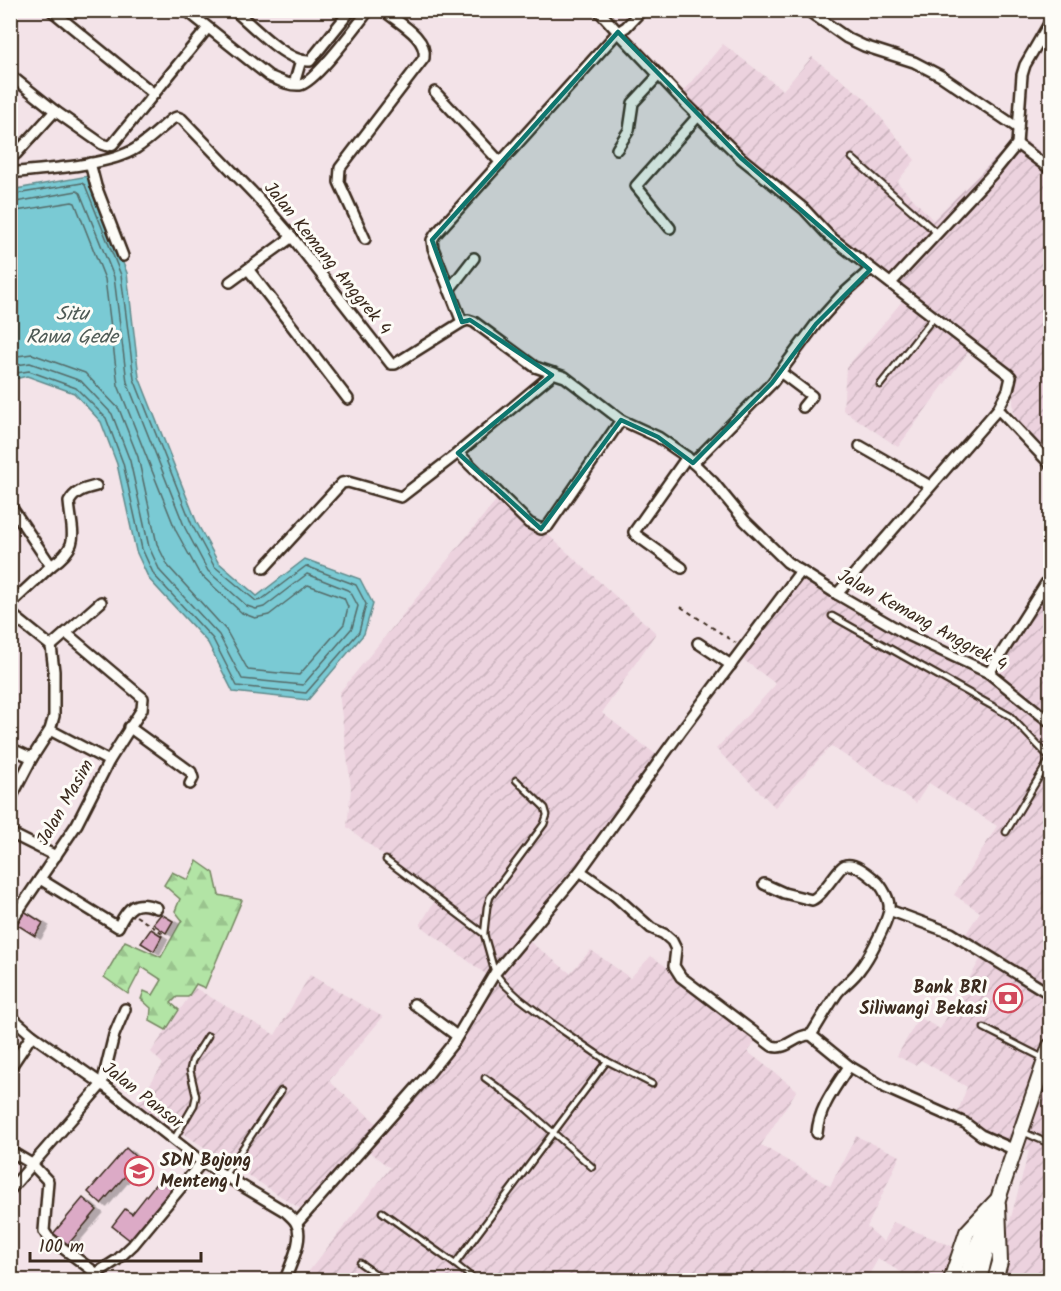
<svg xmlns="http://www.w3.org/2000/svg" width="1061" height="1291" viewBox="0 0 1061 1291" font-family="Kalam,sans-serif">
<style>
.industrial{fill:url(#industrial-furrows)}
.forest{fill:url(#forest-firs);stroke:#768762;stroke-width:1.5}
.water{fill:#7acad4;stroke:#618a8b;stroke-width:1.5}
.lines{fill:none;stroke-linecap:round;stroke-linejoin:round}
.shore{stroke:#546a67;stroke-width:1.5}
.building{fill:#dcaac6;stroke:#3b2a1e;stroke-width:1.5;filter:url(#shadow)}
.service-casing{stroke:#3b2a1e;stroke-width:9}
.minor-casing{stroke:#3b2a1e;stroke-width:14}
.primary-casing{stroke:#3b2a1e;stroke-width:18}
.path{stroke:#3b2a1e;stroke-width:2;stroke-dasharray:4.5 4.5;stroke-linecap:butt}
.service{stroke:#fdfcf7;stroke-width:4.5}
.minor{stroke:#fdfcf7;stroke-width:9}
.primary{stroke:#fdfcf7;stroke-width:14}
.marked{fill:#0f766e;fill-opacity:0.2;stroke:#0f766e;stroke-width:4.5;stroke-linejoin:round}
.labels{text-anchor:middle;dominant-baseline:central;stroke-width:6;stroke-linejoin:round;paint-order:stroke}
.street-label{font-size:18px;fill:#3b2a1e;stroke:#fdfcf7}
.poi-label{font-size:18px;font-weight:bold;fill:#3b2a1e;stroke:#fdfcf7;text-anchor:end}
.water-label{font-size:20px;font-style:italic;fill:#4e5a55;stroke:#fdfcf7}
</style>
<defs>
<pattern id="industrial-furrows" width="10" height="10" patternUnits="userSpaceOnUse" patternTransform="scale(1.5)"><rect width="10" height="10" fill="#ecd2de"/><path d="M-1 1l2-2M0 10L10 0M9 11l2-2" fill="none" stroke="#cbb4be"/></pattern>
<pattern id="forest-firs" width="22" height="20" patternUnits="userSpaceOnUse" patternTransform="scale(1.5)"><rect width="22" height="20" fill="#b2e4a5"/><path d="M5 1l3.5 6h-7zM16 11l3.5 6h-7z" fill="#9ac48e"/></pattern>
<filter id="shadow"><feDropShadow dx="5.5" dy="3" stdDeviation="0" flood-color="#0004"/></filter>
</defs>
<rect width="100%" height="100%" fill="#f3e3e8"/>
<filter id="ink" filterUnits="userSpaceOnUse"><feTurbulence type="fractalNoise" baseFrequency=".0167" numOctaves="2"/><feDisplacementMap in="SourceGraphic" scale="12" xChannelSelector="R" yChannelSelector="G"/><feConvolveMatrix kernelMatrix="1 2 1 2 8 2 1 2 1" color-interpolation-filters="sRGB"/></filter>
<g filter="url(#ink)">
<g class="industrial">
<path d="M723,44L783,90L812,57L866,99L915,160L897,182L933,220L1019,135L1050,160V464L1014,424L1012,374L971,348L898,447L843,410L846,368L904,299L742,163L680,95Z"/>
<path d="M502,493L656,633L602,713L667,763L529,941L570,973L591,950L630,978L651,956L761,1034L748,1052L797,1090L761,1145L830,1186L856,1136L900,1156L867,1227L884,1242L893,1222L998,1265L1029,1151L956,1117L967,1087L921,1060L915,1065L897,1056L919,1017L940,1029L984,953L963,938L980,912L954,895L997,826L929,783L916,803L831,746L775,807L716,749L776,684L740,657L798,571L885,629L989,681L1050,578V1280H915L878,1259L866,1280H302L390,1168L363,1147L304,1211L137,1104L163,1064L151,1052L195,988L275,1035L310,975L383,1017L329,1081L381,1127L453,1047L495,981L420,925L437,897L347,827L351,788L339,693Z"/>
</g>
<path class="forest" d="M197,861L214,873L219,895L242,900L205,988L196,984L188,997H177L171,1003L179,1010L166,1030L150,1021L151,1008L141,999L144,991L153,995L162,980L142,967L128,994L104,977L125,941L161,957L182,920L175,911L180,899L164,885L172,872L188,880Z"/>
<path class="water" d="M88,176L127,273L139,377L197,523L218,562L257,596L305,559L360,579L373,604L364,634L308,700L233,692L208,643L149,579L136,551L117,464L101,422L74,393L27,376L11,380V190Z"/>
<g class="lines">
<g class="shore">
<path d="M10,195L82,183L85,185L121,275L134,379L192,525L214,566L256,601L261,600L306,566L356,585L366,604L359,632L306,693L237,686L213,639L154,575L142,549L123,463L106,418L76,388L29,371L10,374"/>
<path d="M10,203L77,191L80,193L114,277L127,382L185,528L208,571L247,606L256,609L264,607L307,574L350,591L358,606L352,628L303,685L242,679L219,635L160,571L149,547L130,461L112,414L81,381L30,363L10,366"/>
<path d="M10,212L72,202L75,203L105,279L118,385L176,531L199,573L242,613L255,618L269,615L308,585L344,598L348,607L344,624L299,675L248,670L226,630L168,566L157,544L138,457L119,409L85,373L32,354L10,357"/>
</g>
</g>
<g class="building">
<path d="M24,911L43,923L35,936L16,924Z"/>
<path d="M161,914L173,921L166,933L153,924Z"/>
<path d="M151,929L162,936L154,951L141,943Z"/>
<path d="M126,1148L139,1160L101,1204L88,1192Z"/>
<path d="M161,1177L176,1189L131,1241L112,1226L125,1209L132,1214Z"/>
<path d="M83,1198L97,1210L66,1247L52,1235Z"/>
</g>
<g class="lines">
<g class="service-casing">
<g id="service">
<path d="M852,158L937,233"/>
<path d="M880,385L934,317"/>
<path d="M832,616L1010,716L1050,758"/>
<path d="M516,780L545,808L547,815L544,824L490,897L487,907L484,934L495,973L504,984L519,998L553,1024L607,1061L652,1084"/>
<path d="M1006,832L1050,759"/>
<path d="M386,860L484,934"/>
<path d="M984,1028L1043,1058"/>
<path d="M485,1078L521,1104L592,1167"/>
<path d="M1023,1132L1050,1144"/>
<path d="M173,1141L194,1105L196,1096L190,1070L192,1061L208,1036"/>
<path d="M224,1176L281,1091"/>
<path d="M382,1212L455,1264"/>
<path d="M360,1263L384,1280"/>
<path d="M475,1280L455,1264L607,1061"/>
</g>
</g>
<g class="minor-casing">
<g id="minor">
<path d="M51,10L154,94"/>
<path d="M186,10L269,76C278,80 289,86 300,85C315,83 357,25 369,10"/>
<path d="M234,10C252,25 287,63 310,61L351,10"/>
<path d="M642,10L626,27L618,32L687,105L741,158L804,209L829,236L1008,374L1011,377L1008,390L998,409L1050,464"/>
<path d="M807,10L847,38L864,46L914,62L941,76L1018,128"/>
<path d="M10,75L55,111L102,144L108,146L113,144L207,29"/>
<path d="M294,84L301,60"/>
<path d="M435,92L501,163"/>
<path d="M1017,144L1050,169"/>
<path d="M617,149L629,130L633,103L658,76"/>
<path d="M10,158L16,154L55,111"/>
<path d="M90,163L96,186L123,256"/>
<path d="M10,173C44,169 108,166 135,149C148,141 160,129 172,119L177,117L182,119L257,197L292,237L391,364H395L462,322L468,320L474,322L535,367L565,377L621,420L658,437L687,457L713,482L745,521L787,562L837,594L906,634L989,673L1050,722"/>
<path d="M670,228L636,186L699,115"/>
<path d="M365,239L339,182L340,168L424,58C428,37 397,22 383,10"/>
<path d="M248,269L348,399"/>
<path d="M230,282L292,237"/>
<path d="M891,283L995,171L1017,144L1022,75L1025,65L1050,22"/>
<path d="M449,290L474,258"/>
<path d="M462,322L433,248L432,240L435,235L618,32L598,10"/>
<path d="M780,372L812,396L803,407"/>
<path d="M860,446L930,486"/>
<path d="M458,453L529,523L541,529L548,526L621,420"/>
<path d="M693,463L772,383L816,324L842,295L870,270"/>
<path d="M10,505L51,566L10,604"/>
<path d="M51,566C81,545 72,535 69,502C75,491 84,489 96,486"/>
<path d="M264,568L342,483L348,482L401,497L458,453L554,373"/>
<path d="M682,568L636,535L634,532L687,457"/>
<path d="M837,594L998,409"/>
<path d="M10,613L51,646L101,602"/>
<path d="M698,643L731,665"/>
<path d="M989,673L1050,577"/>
<path d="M129,727L191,772L193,778L190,784"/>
<path d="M50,730L109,761"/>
<path d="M10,748L32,758"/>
<path d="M10,800L32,758L50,730L54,716V671L51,646"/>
<path d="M10,833L56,856"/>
<path d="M580,871L614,895L651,928L664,934L672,941L676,949L674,966L681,977L772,1046C787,1051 796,1034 811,1035L849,1066L886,1088L965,1123L981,1135L1015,1150"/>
<path d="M40,879L118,927C128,907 135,899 157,908"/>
<path d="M764,884L784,893L812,900C825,894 838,866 846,865C855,863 868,874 874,879C882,885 891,901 889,911C886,925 869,958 860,969C854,978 845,984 838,992C828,1006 820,1021 811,1035"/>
<path d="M889,910L951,933L1050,994"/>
<path d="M10,923L77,824L109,761L142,709L143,698L66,633"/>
<path d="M414,1004L457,1036"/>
<path d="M10,1016L32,1035L102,1084L202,1162L286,1212C289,1215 294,1219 296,1223C305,1238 290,1265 285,1280"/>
<path d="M10,1068L32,1035"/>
<path d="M817,1133C819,1107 836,1087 849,1066"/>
<path d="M10,1151L32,1164L48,1181L44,1231L48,1237L96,1273"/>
<path d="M10,1190L102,1084L114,1035L125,1009"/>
<path d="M297,1223L426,1077L454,1042L495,973L580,871L681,731L801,571"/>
<path d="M86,1280L117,1260L133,1245L202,1162"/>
</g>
</g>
<g class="primary-casing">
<g id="primary">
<path d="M951,1280L967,1232L998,1199L1050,1046"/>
<path d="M966,1280L973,1254L993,1209"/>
<path d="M979,1280L993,1223"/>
<path d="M995,1280L1000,1262L998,1204"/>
</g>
</g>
<g class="path">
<path d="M681,607L736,643"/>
<path d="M136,916L164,934"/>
</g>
<use href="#service" class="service"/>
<use href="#minor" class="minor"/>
<use href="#primary" class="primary"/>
</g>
</g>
<path class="marked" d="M618,32L741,158L870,270L816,324L772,383L693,463L658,437L621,420L541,529L458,453L552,375L470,320L462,322L432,240Z"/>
<defs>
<g id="bank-ring" transform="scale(1.5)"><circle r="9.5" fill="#fdfcf7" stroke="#d1495b" stroke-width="1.5"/><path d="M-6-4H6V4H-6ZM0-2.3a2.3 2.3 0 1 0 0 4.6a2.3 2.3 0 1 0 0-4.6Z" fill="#d1495b"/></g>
<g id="school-ring" transform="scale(1.5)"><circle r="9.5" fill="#fdfcf7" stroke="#d1495b" stroke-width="1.5"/><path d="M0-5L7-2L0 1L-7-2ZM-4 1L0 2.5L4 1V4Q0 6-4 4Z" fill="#d1495b"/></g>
</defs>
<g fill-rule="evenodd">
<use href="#bank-ring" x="1008" y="998"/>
<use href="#school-ring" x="139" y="1171"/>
</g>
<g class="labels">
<g class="street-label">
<text transform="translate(327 259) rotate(51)">Jalan Kemang Anggrek 4</text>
<text transform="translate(922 621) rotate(29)">Jalan Kemang Anggrek 4</text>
<text transform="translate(66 803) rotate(-60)">Jalan Masim</text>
<text transform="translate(142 1096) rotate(38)">Jalan Pansor</text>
</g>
<g class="poi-label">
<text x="987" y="988">Bank BRI<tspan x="987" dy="21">Siliwangi Bekasi</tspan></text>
<text x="160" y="1161" text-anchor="start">SDN Bojong<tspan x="160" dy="21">Menteng I</tspan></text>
</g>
<g class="water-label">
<text x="72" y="315">Situ<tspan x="72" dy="23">Rawa Gede</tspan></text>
</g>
</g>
<rect width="1061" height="1291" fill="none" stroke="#fdfcf7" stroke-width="36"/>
<rect x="18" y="18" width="1025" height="1255" fill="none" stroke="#3b2a1e" stroke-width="2" filter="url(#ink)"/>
<path d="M30 1252v9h171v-9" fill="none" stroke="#3b2a1e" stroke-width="3"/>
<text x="39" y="1252" font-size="18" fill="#3b2a1e" stroke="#fdfcf7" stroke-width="4.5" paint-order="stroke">100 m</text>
</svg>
